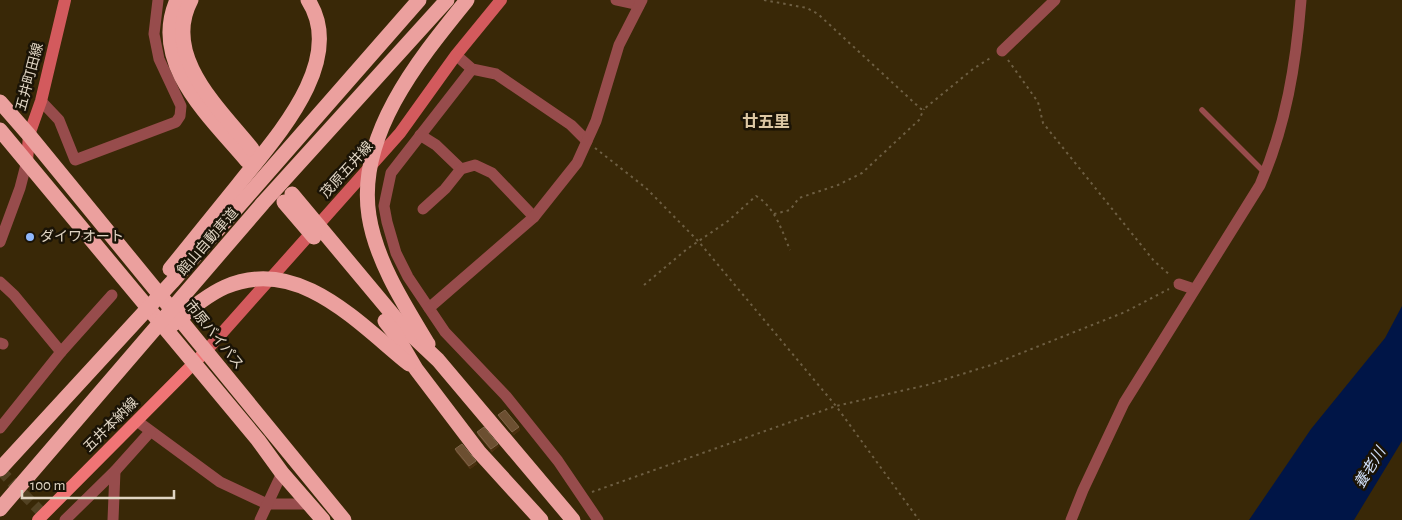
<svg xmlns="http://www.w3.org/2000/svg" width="1402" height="520" viewBox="0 0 1402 520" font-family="'Alegreya Sans','Noto Sans JP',sans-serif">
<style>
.water{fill:#001547}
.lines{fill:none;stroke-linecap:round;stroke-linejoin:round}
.street-tunnel{stroke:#524223;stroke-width:11;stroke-dasharray:11 5.5;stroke-linecap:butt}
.path{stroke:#6e5f43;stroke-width:2;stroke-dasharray:2.5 4;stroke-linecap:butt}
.lane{stroke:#974c4c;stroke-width:5.5}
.street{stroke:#974c4c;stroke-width:11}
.secondary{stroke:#d35a5d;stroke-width:12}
.primary{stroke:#f07475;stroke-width:12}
.highway{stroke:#eba09e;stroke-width:15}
.wall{fill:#5e3e1f}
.shaded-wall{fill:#492f0e}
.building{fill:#6c4f31;stroke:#7e6448}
.poi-dot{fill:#90b8fd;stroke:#1a1306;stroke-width:2}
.labels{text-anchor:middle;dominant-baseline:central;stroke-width:5;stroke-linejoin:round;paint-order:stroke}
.street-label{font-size:14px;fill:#e0d5c4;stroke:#1a1306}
.poi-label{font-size:14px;fill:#e0d5c4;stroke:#1a1306;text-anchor:start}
.water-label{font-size:15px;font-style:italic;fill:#d2e1fb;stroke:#1a1306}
.quarter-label{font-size:16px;font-weight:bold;fill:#dcc7a3;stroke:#1a1306}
</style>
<rect width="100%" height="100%" fill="#392807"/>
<path class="water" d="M1402,306V441L1354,520H1249L1311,429L1385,338Z"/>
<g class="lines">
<path class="street-tunnel" d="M0,470L43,514"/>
<g class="path">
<path d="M764,0L807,8L818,14L921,109H924L973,69L992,57"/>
<path d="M1008,60L1038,102L1043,123L1154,261L1171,276"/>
<path d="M595,148L646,188L699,242L836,406L919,520"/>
<path d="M774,214L790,210L799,198L838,185L862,173L919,120L924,109"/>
<path d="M644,285L687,249L728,221L756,196C775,207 782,231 790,250"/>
<path d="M592,492L836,406L927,385L991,365L1125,312L1169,289"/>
</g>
<path class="lane" d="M1202,110L1265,173"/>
<g class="street">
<path d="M616,0L639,5"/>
<path d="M1002,51L1055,0"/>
<path d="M456,55L472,69L496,74L571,125L587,141"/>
<path d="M472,69L391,173L384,206L387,222L396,253L408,277L445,332L506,396L558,461L598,520"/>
<path d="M41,101L59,120L75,160L176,122L180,116L181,106L159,59L154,34L158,0"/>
<path d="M420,135L436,145L461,169"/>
<path d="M423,209L445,189L461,169L475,165L492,173L534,217"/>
<path d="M0,242L20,188L27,161"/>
<path d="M0,282L14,295L61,352"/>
<path d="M1179,284L1194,289"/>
<path d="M429,308L534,217L577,163L596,121L619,45L642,0"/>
<path d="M0,343L3,344"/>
<path d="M137,421L220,482L267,504H310"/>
<path d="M0,428L61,352L112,295"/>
<path d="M65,520L115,471L150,432"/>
<path d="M113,520L115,471"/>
<path d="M260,520L282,473"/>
<path d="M1071,520L1083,490L1124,403L1260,185C1286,126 1296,64 1301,0"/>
</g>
<g class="secondary">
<path d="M27,161L29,135L41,101L65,0"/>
<path d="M206,351L400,133L456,55L501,0"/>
</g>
<path class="primary" d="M38,520L206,351"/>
<g class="highway">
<path d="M177,0C149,63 210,117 247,161"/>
<path d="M191,0C161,56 220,109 252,149"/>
<path d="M0,102L29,135L344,520"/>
<path d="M0,130L258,440L282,473L323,520"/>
<path d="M292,194L403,327L438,360L573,520"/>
<path d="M284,202L314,237"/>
<path d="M170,269C193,241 215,213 238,185C273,140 348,62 308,0"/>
<path d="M385,321L396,335L416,369L479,452L541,520"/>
<path d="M172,325C188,312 205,296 225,287C298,255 358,323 409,364"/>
<path d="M428,344C405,306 376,261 369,216C356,135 420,58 467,0"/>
<path d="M0,469L172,282L419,0"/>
<path d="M0,509L263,203L447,0"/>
</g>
</g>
<g class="wall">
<path d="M498,415L519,427L520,430L514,435L500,418Z"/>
<path d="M477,432L499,446L492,452L478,435Z"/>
<path d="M455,449L477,464L470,469L456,452Z"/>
</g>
<g class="shaded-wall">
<path d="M519,427L520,430L514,435L512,432Z"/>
<path d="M498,444L499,446L492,452L491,449Z"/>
<path d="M476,461L477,464L470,469L469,466Z"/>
</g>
<g class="building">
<path d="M505,410L519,427L512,432L498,415Z"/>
<path d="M484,427L498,444L491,449L477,432Z"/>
<path d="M462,444L476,461L469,466L455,449Z"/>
</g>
<circle class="poi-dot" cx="30" cy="237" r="5"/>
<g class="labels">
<g class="street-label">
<text transform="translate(30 77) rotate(-75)">五井町田線</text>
<text transform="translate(347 170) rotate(-48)">茂原五井線</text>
<text transform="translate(208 242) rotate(-49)">館山自動車道</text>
<text transform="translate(214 335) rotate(51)">市原バイパス</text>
<text transform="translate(111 425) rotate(-45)">五井本納線</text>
</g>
<g class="poi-label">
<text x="40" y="237">ダイワオート</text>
</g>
<g class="water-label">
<text transform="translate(1370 468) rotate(-58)">養老川</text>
</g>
<g class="quarter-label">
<text x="766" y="122">廿五里</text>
</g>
</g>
<path d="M22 490v8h152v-8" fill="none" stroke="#e0d5c4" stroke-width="2.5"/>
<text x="30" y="490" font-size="15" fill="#e0d5c4" stroke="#1a1306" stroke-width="4" paint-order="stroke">100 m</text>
</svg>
